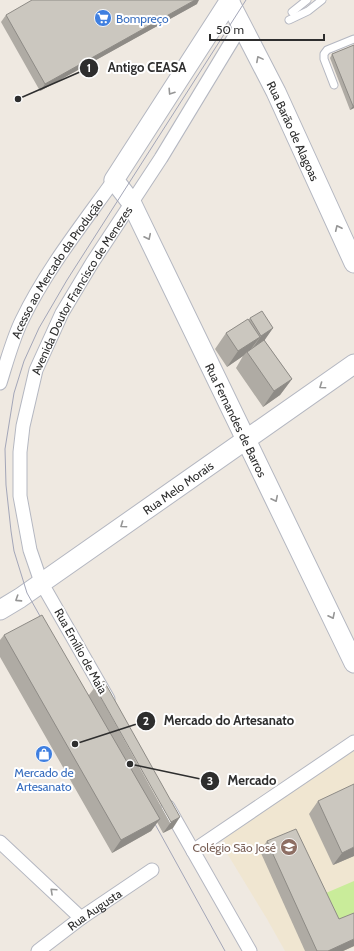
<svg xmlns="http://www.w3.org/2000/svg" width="354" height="951" viewBox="0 0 354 951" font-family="Cabin,sans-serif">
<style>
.education{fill:#f0e6d1}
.pitch{fill:#c9ec9a}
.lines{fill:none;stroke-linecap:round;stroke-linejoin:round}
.lane-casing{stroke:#b4b7c1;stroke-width:9}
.street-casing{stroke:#b4b7c1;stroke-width:15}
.secondary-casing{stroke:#b4b7c1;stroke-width:21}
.lane{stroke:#fff;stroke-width:7}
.street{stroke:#fff;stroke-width:13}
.secondary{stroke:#fff;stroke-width:19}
.tram{stroke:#a3a6b8;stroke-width:1}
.wall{fill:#afaba4}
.shaded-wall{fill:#8e8b86}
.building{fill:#cbc7bf;stroke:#8e8b86}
.oneway{stroke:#969696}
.labels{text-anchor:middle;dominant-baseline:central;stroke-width:4;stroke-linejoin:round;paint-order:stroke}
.shop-label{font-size:12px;fill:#366cbe;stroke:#fff;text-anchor:start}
.street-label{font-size:12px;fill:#2e2e2e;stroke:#fff}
.education-label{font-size:12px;fill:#785e54;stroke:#fff;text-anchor:end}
.leader{fill:none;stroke:#2e2e2e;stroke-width:1.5}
.callout-dot{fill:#2e2e2e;stroke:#fff;stroke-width:1.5}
.mark-label{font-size:12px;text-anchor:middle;font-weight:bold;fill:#fff}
.callout-label{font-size:13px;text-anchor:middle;font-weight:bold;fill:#2e2e2e;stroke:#fff;stroke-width:4;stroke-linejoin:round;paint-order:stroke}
</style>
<rect width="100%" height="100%" fill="#efe9e1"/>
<path class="education" d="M354,748V947L344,951H285L267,919L225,850L224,840L227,834Z"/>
<path class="pitch" d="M354,881V913L338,920L326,893Z"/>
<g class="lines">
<g class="lane-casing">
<g id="lane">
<path d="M292,12L307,0"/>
<path d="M289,20L308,11L322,0"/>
<path d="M334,85L324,59V54L327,50L354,39"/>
</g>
</g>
<g class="street-casing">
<g id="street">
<path id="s1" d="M0,383C6,364 13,338 22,320C46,270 82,225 114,180"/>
<path id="s2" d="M108,699L41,582L30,550L20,496V452L23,426L36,370L62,313L92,263L161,158L241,26"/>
<path d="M168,807L250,951"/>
<path d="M0,842L81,918"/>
<path d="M193,851L354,742"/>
<path id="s3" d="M38,951L81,918L152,870"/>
</g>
</g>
<g class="secondary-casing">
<g id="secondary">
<path id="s4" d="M230,0L114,180L131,202L354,663"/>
<path id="s5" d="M229,1L276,92L354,263"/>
<path id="s6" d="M0,610L20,598L354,364"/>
</g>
</g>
<use href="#lane" class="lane"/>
<use href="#street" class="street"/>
<use href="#secondary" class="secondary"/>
<g class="tram">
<path d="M45,625L27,593L14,551L11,531L6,485L5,449L14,393L24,361L39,328L67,280L246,0"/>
<path d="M150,815L225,951"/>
</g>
</g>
<g class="wall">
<path d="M197,4L40,91L1,22L6,15Z"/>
<path d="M354,45V108L350,110L330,58L332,54Z"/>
<path d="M250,318L273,328L264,340L292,379L280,395L263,407L236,368L243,356L227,367L215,349L226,333L248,320Z"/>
<path d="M4,635L89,695L95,687L173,828L163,833L157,822L151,831L112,853L0,657V640Z"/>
<path d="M318,801L354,856L333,865L309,814Z"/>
<path d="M267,841L339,919L354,946L343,951H305L260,851Z"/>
</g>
<g class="shaded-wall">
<path d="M195,0H199L197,4L40,91L45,84Z"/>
<path d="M353,106H354V108L350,110Z"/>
<path d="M273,328L262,344L250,352L261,336Z"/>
<path d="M260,337L248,353L247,352L243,356L227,367L238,351Z"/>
<path d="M292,379L280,395L263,407L274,391Z"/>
<path d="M180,817L173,828L163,833L171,822Z"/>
<path d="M160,819L151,831L112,853L121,840Z"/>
<path d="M354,847V856L333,865L342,853Z"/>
<path d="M354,939V946L343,951H328Z"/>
</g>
<g class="building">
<path d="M32,0H195L45,84L6,15Z"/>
<path d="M354,45V106H353L332,54Z"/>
<path d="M262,311L273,328L261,336L250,318Z"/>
<path d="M248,319L260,337L238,351L226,333Z"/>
<path d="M264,340L292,379L274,391L247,352Z"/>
<path d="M42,615L160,819L121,840L4,635Z"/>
<path d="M104,681L180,817L171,822L95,687Z"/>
<path d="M354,784V847L342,853L318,801Z"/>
<path d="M296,829L339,919L354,913V939L328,951H317L267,841Z"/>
</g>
<defs><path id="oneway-chevron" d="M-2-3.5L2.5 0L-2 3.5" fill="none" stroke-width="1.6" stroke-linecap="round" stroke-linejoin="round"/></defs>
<g class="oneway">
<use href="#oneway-chevron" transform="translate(259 59) rotate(-118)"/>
<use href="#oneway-chevron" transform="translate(171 92) rotate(123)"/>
<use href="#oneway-chevron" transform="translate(338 228) rotate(-115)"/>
<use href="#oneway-chevron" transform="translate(148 237) rotate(64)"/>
<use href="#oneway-chevron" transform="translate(322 386) rotate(145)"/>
<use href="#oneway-chevron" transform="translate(275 499) rotate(64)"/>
<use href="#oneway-chevron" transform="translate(123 525) rotate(145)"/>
<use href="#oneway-chevron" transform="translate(18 599) rotate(147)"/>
<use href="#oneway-chevron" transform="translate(332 616) rotate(64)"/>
<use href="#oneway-chevron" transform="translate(53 891) rotate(-137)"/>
</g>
<defs>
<g id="supermarket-disc" transform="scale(0.9)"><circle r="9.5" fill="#3f7fe0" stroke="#fff"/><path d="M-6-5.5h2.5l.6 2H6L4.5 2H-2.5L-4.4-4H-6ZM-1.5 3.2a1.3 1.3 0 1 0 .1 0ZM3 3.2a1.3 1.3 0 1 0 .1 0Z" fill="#fff"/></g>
<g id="shop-disc" transform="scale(0.9)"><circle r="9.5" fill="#3f7fe0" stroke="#fff"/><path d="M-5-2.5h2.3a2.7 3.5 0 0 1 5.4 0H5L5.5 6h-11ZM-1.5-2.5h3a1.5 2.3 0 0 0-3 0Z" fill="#fff"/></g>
<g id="school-disc" transform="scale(0.9)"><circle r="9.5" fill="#8d6e63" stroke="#fff"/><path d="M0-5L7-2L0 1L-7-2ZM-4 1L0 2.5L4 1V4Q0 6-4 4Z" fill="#fff"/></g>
</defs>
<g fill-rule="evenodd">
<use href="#supermarket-disc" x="103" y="18"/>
<use href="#shop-disc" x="44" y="754"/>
<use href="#school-disc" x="289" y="847"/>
</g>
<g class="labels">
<g class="shop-label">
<text x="116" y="18">Bompreço</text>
<text x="44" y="772" text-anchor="middle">Mercado de<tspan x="44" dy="14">Artesanato</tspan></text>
</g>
<g class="street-label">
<text stroke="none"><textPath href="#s5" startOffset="145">Rua Barão de Alagoas</textPath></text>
<text stroke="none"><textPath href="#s1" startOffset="129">Acesso ao Mercado da Produção</textPath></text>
<text stroke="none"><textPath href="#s2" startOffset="443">Avenida Doutor Francisco de Menezes</textPath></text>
<text stroke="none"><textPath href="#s4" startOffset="484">Rua Fernandes de Barros</textPath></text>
<text stroke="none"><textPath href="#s6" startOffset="216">Rua Melo Morais</textPath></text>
<text transform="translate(81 651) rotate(61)">Rua Emílio de Maia</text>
<text stroke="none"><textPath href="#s3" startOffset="70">Rua Augusta</textPath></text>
</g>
<g class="education-label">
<text x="276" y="847">Colégio São José</text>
</g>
</g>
<path class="leader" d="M18 99L89 68M75 744L146 721M130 764L210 781"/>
<g class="callout-dot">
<circle cx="18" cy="99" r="4"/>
<circle cx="75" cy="744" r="4"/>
<circle cx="130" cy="764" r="4"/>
<circle cx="89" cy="68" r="10"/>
<circle cx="146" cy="721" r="10"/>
<circle cx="210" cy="781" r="10"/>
</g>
<g class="mark-label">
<text x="89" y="72">1</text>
<text x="146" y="725">2</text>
<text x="210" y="785">3</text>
</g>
<g class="callout-label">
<text x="147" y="72">Antigo CEASA</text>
<text x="229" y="725">Mercado do Artesanato</text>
<text x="252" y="785">Mercado</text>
</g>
<path d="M210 34v6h114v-6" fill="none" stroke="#2e2e2e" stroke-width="2"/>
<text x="216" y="34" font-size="12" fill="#2e2e2e" stroke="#ffffff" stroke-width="3" paint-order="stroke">50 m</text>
</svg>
